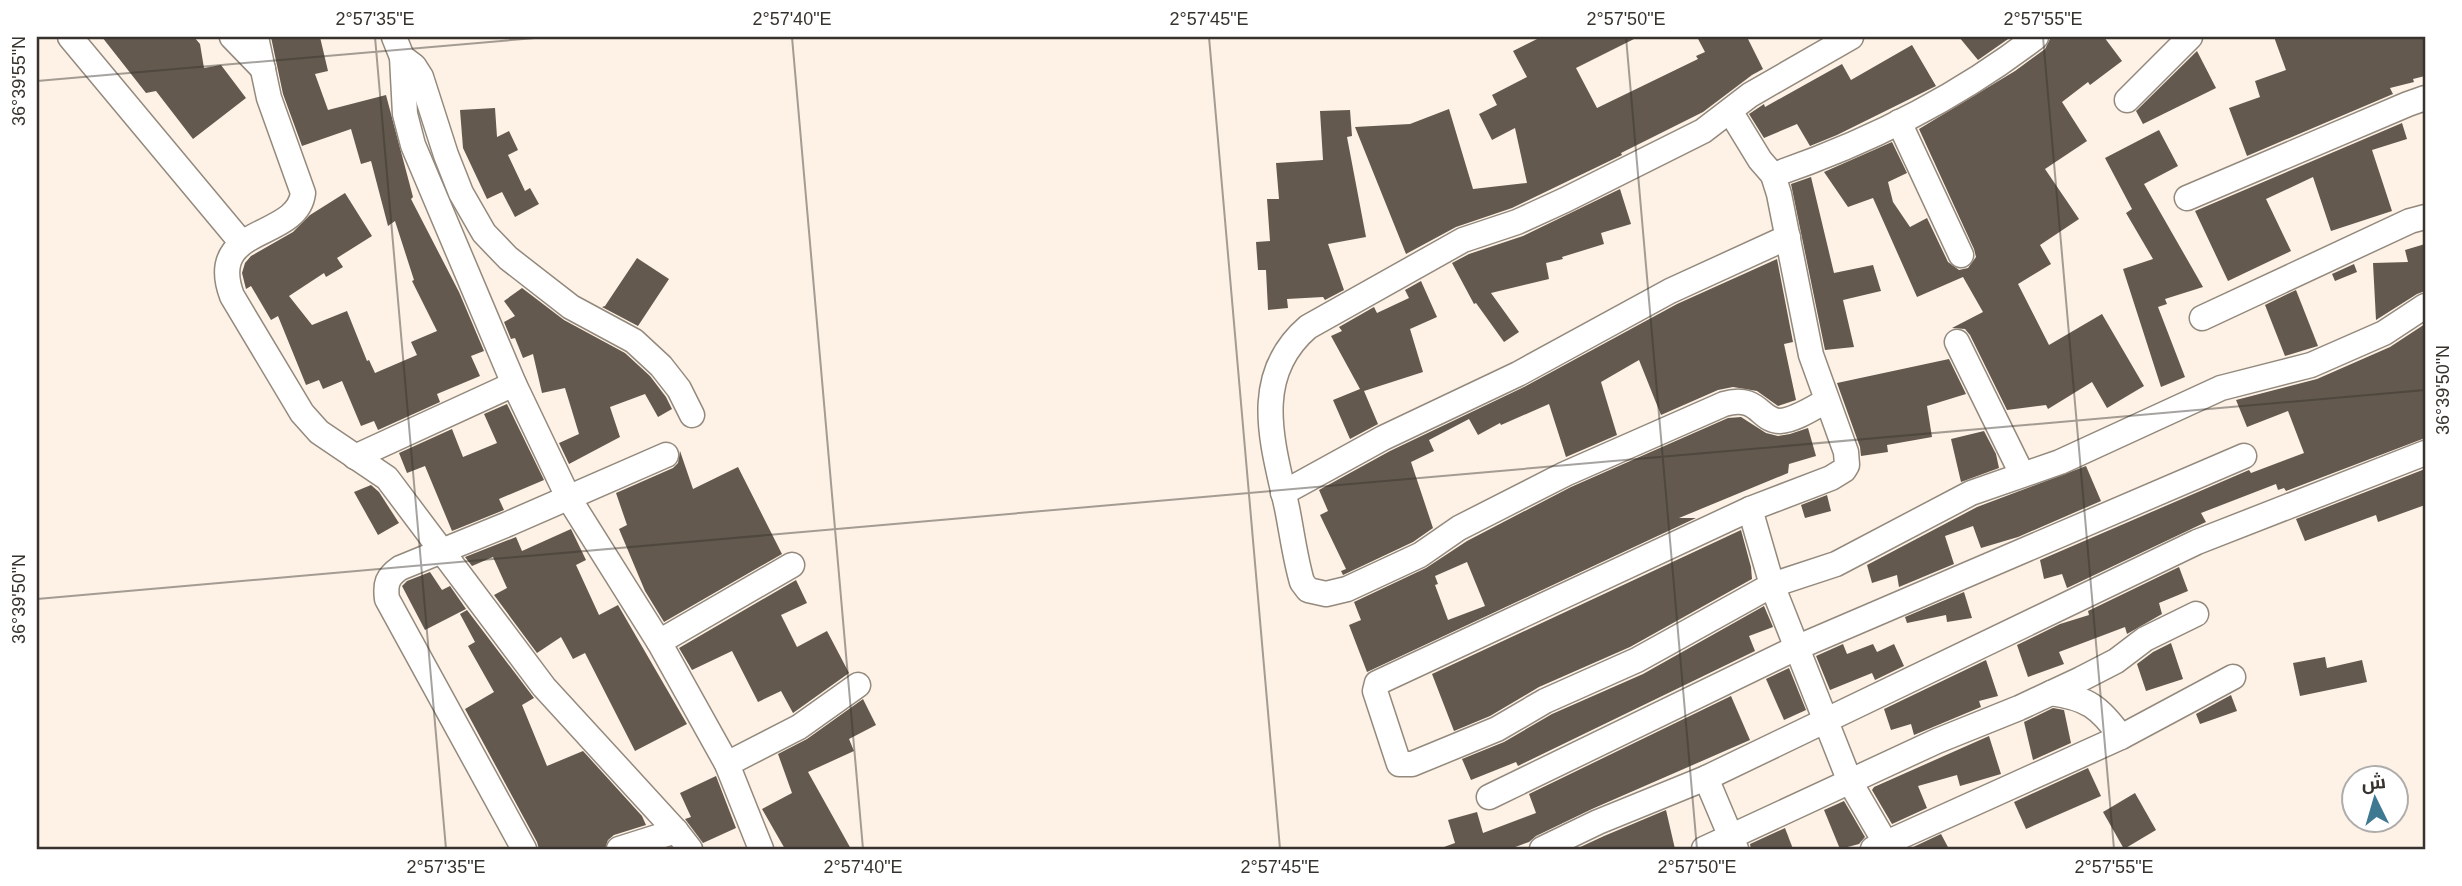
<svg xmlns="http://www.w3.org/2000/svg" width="2462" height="886" viewBox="0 0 2462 886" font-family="Arial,Cairo,sans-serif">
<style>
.building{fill:#63594e;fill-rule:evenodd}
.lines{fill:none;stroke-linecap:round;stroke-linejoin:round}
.minor-casing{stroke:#93897d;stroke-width:27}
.minor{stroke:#fff;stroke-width:24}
.ticks{fill:none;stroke:#37322d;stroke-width:2;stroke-opacity:0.45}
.neatline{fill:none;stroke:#37322d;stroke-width:2.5}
.ticks-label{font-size:18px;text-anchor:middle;fill:#37322d}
</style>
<rect width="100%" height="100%" fill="#fdf2e5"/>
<g class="building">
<path d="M102,37H194L200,44L204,68L221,65L246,98L193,139L156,91L146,93Z"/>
<path d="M271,37H320L328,71L315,74L328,110L386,95L413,197L411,199L459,292L484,351L471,356L480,376L437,394L440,402L378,430L374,421L361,426L342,381L323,389L319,380L306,385L278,316L271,320L251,286L246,289L242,273L245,263L251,256L293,232L310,215L345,193L372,236L337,258L343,267L326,277L324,273L289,296L312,325L347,311L367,361L369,360L375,373L417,355L411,342L437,331L412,281L414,280L395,221L388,226L371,161L361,164L351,129L302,146L283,94Z"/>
<path d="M1541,37H1638L1576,68L1597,108L1698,59L1696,56L1705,52L1697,37H1747L1763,69L1752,75L1703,112L1621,153L1622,155L1512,208L1456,227L1406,254L1355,127L1410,124L1449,109L1473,189L1527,183L1515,128L1492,140L1479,114L1497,105L1492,95L1527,77L1513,51Z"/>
<path d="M1959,37H2011L1978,60Z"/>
<path d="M2051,37H2104L2122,61L2090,85L2088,82L2062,102L2087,141L2045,169L2079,219L2040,245L2051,264L2018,284L2049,345L2102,314L2144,386L2107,408L2092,382L2048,409L2046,405L2007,410L1970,335L1965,329L1952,328L1983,312L1963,277L1917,297L1873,198L1848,207L1824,172L1892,142L1907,173L1888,182L1893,202L1910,227L1927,218L1948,262L1959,270L1968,268L1976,257L1974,249L1919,129L2015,71L2045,49Z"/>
<path d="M2274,37H2425V76L2413,79L2414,82L2390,88L2393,94L2247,156L2229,108L2260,97L2255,81L2286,70Z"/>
<path d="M1912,45L1936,86L1837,135L1810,146L1797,124L1764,138L1749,114L1764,104L1765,107L1842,64L1851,80Z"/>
<path d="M2197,51L2216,88L2143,124L2136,111Z"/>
<path d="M495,108L497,137L509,131L518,150L508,155L525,191L530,188L539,204L515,217L502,192L487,199L463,148L460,110Z"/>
<path d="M1350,110L1352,136L1347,137L1366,237L1328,244L1344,290L1325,300L1323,297L1287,299L1288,308L1268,310L1266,270H1258L1256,242L1270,241L1267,199H1279L1276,163L1323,160L1320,111Z"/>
<path d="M2402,123L2407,139L2372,150L2392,211L2331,231L2313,177L2266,199L2291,251L2228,281L2195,211Z"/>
<path d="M2159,130L2178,166L2144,184L2203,287L2165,299L2167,304L2158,307L2185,377L2161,387L2123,269L2153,259L2126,213L2132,209L2105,158Z"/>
<path d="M1811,177L1834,273L1873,265L1881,291L1843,300L1854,347L1825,350L1791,184Z"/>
<path d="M1620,189L1631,224L1601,233L1604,244L1562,257L1563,259L1546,263L1549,279L1491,293L1519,332L1504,342L1476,303L1474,304L1452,263L1469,254L1523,236Z"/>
<path d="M2425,244V291L2417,294L2376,320L2373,263L2408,262L2405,250Z"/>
<path d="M637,258L669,279L638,326L602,307L605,306Z"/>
<path d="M1777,259L1793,342L1784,344L1796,400L1778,406L1757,391L1733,387L1718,390L1661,415L1639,360L1601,382L1617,435L1566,457L1549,404L1501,425L1500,423L1478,435L1469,419L1429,440L1434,451L1411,462L1433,528L1413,542L1343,575L1341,571L1346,569L1320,515L1328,511L1319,490L1390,451L1524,387L1677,304Z"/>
<path d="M2354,264L2357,272L2335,281L2332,274Z"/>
<path d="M1421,281L1437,317L1410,329L1423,372L1364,391L1378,424L1350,439L1333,400L1360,389L1331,336L1342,331L1339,327L1374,307L1377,313L1409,298L1405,290Z"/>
<path d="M522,288L564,320L625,353L650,376L666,397L672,409L658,417L645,394L610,407L620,437L569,464L559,443L579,434L565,388L542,393L533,354L523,358L515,338L511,339L504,322L515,316L504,301Z"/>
<path d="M2296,290L2318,346L2285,356L2265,305Z"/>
<path d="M2425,324V438L2286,491L2284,488L2278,490L2276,484L2201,513L2206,522L2067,588L2062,574L2044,579L2040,560L2249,470L2251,473L2304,453L2288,411L2247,427L2236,400L2317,379L2390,347Z"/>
<path d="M1949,359L1966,394L1927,406L1932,437L1887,445L1888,452L1861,456L1860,447L1837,383Z"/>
<path d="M507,404L544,480L499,499L504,510L452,531L425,466L407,473L399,453L452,429L463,457L497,443L484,414Z"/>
<path d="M1741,417L1766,433L1778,436L1790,434L1808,428L1816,456L1789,464L1788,473L1679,518H1696L1367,672L1349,625L1361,620L1354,602L1426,568L1467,541L1571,487L1728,418ZM1467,562L1485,606L1448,620L1435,585L1438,584L1435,576Z"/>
<path d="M1984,431L1996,454L1999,468L1961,482L1951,439Z"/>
<path d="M680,451L693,489L738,467L782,554L664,622L645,591L619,529L627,525L616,493L673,468L678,463Z"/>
<path d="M2086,466L2101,501L2018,537L1981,548L1973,526L1945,536L1954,564L1899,587L1897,575L1872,583L1867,565L1977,507Z"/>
<path d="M2425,469V505L2378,522L2376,515L2305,541L2296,519Z"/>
<path d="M371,485L379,492L399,523L378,535L354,492Z"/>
<path d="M1827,495L1831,511L1805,518L1801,505Z"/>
<path d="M571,529L586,560L576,565L599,615L618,605L687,724L635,751L585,653L573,659L561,637L537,653L494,595L507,588L493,557L472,566L465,557L516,537L522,551Z"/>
<path d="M1741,530L1751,567L1752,579L1630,647L1539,687L1490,716L1454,731L1432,674Z"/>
<path d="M2179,567L2188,591L2159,603L2162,614L2127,634L2125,627L2059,652L2064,664L2028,677L2017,645L2060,624L2089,615L2088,611Z"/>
<path d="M430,572L442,590L450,586L466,609L425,630L402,586L407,581Z"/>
<path d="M796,580L807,603L781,615L797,647L827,631L849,673L793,713L781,691L758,702L732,651L692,670L679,648Z"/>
<path d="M1964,592L1972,618L1947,622L1946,615L1907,623L1905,617Z"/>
<path d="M1764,606L1773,627L1749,636L1755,651L1518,766L1516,762L1471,780L1462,759L1504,742L1552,714L1643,674Z"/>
<path d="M467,610L534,698L522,705L547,766L583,751L642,816L646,825L614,835L608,840L605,849H539L537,842L465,709L494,692L468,646L475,642L460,614Z"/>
<path d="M2171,643L2183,679L2146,691L2137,664L2153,652Z"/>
<path d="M1843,644L1847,654L1873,644L1877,652L1894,644L1904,666L1875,680L1872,673L1830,690L1816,656Z"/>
<path d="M2325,657L2327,668L2362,660L2367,682L2300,696L2293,663Z"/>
<path d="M1986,660L1998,696L1979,701L1981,707L1914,735L1911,724L1891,730L1884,709Z"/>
<path d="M1789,668L1806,710L1784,720L1766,679Z"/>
<path d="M2231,695L2237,711L2200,724L2196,714Z"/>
<path d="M1731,696L1750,740L1592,809L1536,836L1529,842L1510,849H1445L1444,847L1455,843L1448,820L1477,812L1483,833L1536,813L1529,794Z"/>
<path d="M863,699L876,725L849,739L854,751L808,772L851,849H785L762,809L792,793L778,754L807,739Z"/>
<path d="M2053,708L2064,710L2071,743L2033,760L2024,722Z"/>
<path d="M1989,736L2001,774L1960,786L1957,775L1918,786L1927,808L1892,824L1872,790L1874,787Z"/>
<path d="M2088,768L2101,796L2026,829L2014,802Z"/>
<path d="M716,776L736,828L703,843L685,819L691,817L680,793Z"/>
<path d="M2135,793L2156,830L2124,849L2103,812Z"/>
<path d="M1844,801L1865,837L1859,844L1840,849L1824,810Z"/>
<path d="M1666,810L1675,849H1576L1604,836Z"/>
<path d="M1785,828L1793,849H1751L1750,844Z"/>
<path d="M1941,834L1949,849H1909Z"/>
</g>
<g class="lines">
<g class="minor-casing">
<g id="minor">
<path d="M70,37L241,242"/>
<path d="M232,37L263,69"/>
<path d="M256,37L269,98L303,193C297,241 205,224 232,296L302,413L319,432L387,478L544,687L676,831L690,849"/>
<path d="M394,37L402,57L405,114L413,145L514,384L568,497L659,642L727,764L761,849"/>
<path d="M402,57L414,66L421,77L446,155L461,193L484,233L508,258L571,307L634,341L661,366L679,389L692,415"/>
<path d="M2127,100L2190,37"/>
<path d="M1730,111L1760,160L1773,175L1779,194L1811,355L1846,452L1847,465L1844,470L1831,478L1750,509L1377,683L1375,691L1399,764H1412L1497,729L1545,701L1637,660L1772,585L1836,564L1971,493L2060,462L2221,388L2311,365L2384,333L2425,306"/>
<path d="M1899,122L1961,255"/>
<path d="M1773,175C1867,143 1957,98 2036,37"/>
<path d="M2187,198L2408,104L2425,98"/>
<path d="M2202,318L2410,221L2425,217"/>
<path d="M1957,342L2022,474"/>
<path d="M1826,401C1813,408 1795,420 1780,421C1759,421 1759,394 1724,404L1565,474L1459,528L1420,555L1347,589L1326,594L1308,590L1302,582C1295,558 1292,533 1287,508C1273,444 1250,377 1308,327L1463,240L1517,222L1565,200L1703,131L1750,95L1851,37"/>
<path d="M355,457L514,384"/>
<path d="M1283,493L1383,438L1518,374L1670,291L1788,237"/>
<path d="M1750,509L1772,585L1850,782L1889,849"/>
<path d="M659,642L792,565"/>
<path d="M2051,693C2087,698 2100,707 2121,737"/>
<path d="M727,764L799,727L858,685"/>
<path d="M1706,778L1736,849"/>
<path d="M1489,797L1796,648L2244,456"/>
<path d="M524,849L387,599C385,584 387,577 400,568L508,524L666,455"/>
<path d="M619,849L676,831"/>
<path d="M1542,849L1598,822L1706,778L2197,542L2425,453"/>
<path d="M1704,849L1937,741L2019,708L2081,679L2116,661L2145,639L2196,614"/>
<path d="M1873,849L2121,737L2233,677"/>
</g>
</g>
<use href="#minor" class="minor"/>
</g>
<path class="ticks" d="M375,37L446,849M792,37L863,849M1209,37L1280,849M1626,37L1697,849M2043,37L2114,849M37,81L547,37M37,599L2425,390"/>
<rect width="2462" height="886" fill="none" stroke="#ffffff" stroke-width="77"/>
<g transform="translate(2375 799) rotate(355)"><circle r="33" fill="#ffffff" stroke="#afadab" stroke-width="2"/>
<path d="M0-5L12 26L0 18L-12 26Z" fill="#3e7891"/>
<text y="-10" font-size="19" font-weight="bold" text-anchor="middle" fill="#37322d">ش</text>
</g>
<rect x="38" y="38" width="2386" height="810" class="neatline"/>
<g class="ticks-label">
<text x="375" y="25">2°57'35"E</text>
<text x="792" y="25">2°57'40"E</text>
<text x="1209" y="25">2°57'45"E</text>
<text x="1626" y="25">2°57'50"E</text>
<text x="2043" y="25">2°57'55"E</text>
<text transform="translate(19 81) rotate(-90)" y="6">36°39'55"N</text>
<text transform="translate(2443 390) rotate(-90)" y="6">36°39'50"N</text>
<text transform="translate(19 599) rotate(-90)" y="6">36°39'50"N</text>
<text x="446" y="873">2°57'35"E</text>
<text x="863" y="873">2°57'40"E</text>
<text x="1280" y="873">2°57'45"E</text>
<text x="1697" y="873">2°57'50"E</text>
<text x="2114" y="873">2°57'55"E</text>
</g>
</svg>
